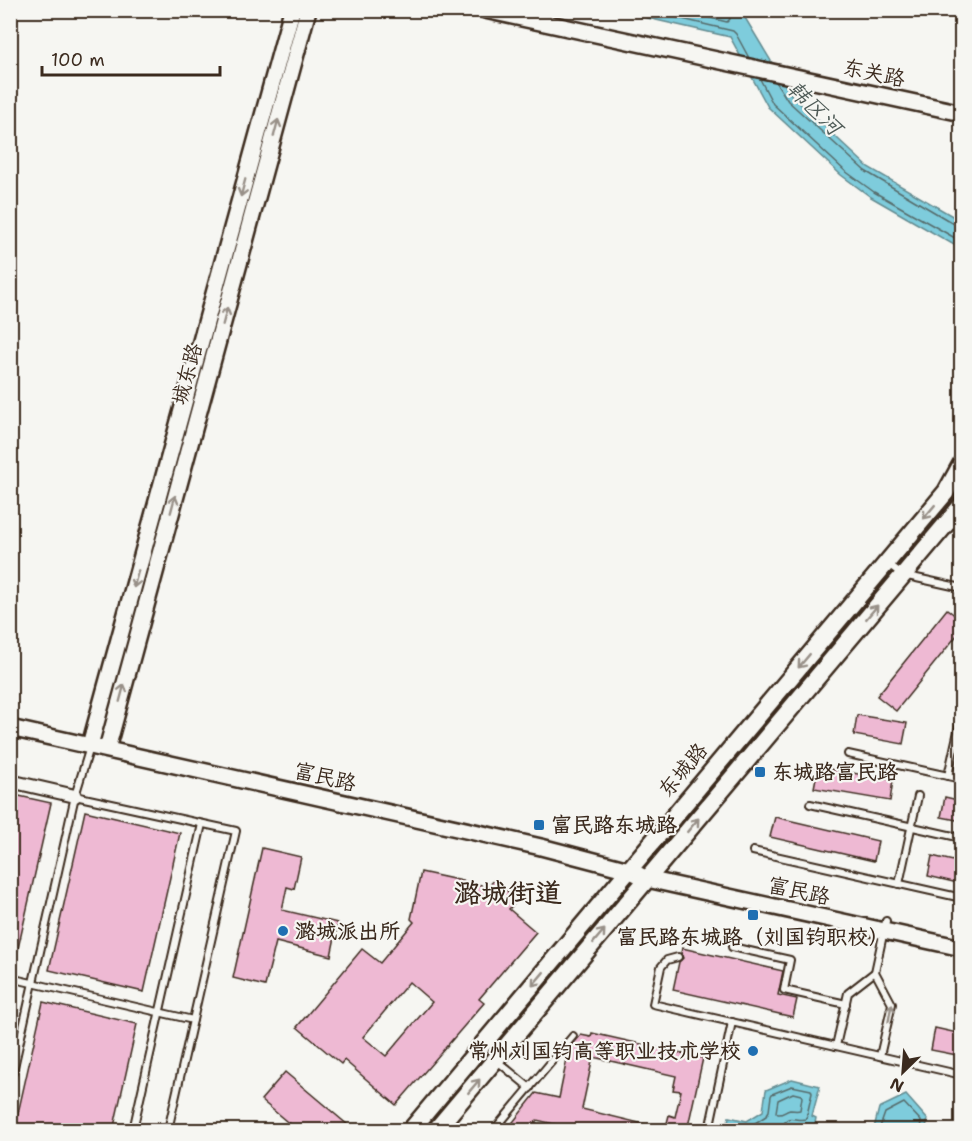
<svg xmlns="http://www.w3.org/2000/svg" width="972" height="1141" viewBox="0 0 972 1141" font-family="'Shantell Sans','LXGW WenKai TC',sans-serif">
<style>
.water{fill:#7eccdc;stroke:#638b90;stroke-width:1.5}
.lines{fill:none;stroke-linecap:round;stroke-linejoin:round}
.shore{stroke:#566b6a;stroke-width:1.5}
.building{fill:#eeb9d3;stroke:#3b2a1e;stroke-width:1.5;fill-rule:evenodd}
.service-casing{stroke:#3b2a1e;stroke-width:10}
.minor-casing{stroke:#3b2a1e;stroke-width:16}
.tertiary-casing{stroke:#3b2a1e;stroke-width:20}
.secondary-casing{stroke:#3b2a1e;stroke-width:21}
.service{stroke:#f6f6f2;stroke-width:6}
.minor{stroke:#f6f6f2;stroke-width:12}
.tertiary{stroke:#f6f6f2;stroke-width:15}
.secondary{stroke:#f6f6f2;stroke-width:16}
.oneway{stroke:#989088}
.poi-dot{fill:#1f6fb2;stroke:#f6f6f2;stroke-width:2}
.labels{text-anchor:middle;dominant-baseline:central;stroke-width:4.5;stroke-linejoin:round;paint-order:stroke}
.street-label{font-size:21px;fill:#3b2a1e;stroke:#f6f6f2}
.poi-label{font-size:21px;font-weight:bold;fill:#3b2a1e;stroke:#f6f6f2;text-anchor:start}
.water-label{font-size:22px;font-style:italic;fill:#4f5b57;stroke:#f6f6f2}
.district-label{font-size:27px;font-weight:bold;fill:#3b2a1e;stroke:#f6f6f2}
</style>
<rect width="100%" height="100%" fill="#f6f6f2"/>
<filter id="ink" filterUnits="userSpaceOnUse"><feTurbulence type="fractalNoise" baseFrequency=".0167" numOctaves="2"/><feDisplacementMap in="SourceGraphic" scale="12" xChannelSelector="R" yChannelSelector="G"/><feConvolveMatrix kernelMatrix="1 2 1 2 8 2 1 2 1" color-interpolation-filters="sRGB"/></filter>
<g filter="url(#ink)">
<g class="water">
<path d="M617,11H741L792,96L868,167L961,221V249L871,197L841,175L768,107L730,37Z"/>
<path d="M792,1079L820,1086L812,1116L816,1118L814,1129L791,1123L789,1130H726L729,1117L747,1121L763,1111L766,1090Z"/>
<path d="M906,1095L928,1120L925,1130H869L870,1127L874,1128L879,1108Z"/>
</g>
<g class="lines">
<g class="shore">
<path d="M644,10L733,31L736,34L749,58"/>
<path d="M678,10L727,22L730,19L729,10"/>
<path d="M760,79L773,104L845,171L874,192L962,242"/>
<path d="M776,82L788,101L865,171L956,225L962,226"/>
<path d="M793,1093L801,1095L802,1097L800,1110C796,1111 794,1110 790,1110C785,1111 782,1115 778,1114L776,1112L778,1100Z"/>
<path d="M732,1130L735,1125L749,1127L766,1116L769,1111L771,1096L772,1094L792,1086L811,1090L812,1093L806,1119C794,1122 785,1111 783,1130"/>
<path d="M879,1130L885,1113L904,1103L921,1121L920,1130"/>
</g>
</g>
<g class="building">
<path d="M947,609L962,621V629L896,711L877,696Z"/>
<path d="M857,715L907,723L903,744L854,735Z"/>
<path d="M818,767L893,780L890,801L814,788Z"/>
<path d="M10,794L51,803L14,966L10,965Z"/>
<path d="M945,797L962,801V821L941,817Z"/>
<path d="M85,811L180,833L144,992L49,970Z"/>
<path d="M775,817L878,841L874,861L770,837Z"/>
<path d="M262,848L301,857L294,889L287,887L282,910L338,923L331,956L276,942L265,986L233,978Z"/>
<path d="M932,856L962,863V884L928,876Z"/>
<path d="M421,872L481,885L486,890L494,880L518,900L509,909L536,932L479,999L484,1003L396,1105L344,1060L341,1064L297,1027L362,949L380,963L414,922L411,919ZM409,982L432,1002L386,1056L363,1037Z"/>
<path d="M682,948L783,971L778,995L797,999L793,1017L673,990L679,962L683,958L681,953Z"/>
<path d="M43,1002L137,1024L113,1131H14Z"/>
<path d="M935,1028L962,1034V1056L931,1050Z"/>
<path d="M592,1033L703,1058L687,1131H665L669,1115L675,1117L681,1091L673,1090L676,1076L593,1057L582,1109L656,1127V1131H584L537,1120L529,1131H506L536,1093L559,1098L569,1049L581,1035L591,1037Z"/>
<path d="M285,1072L355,1131H298L261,1100Z"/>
</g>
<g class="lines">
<g class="service-casing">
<g id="service">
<path d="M887,563L903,575L962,588"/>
<path d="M848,754L962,779"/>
<path d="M948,776L962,713"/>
<path d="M75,796L236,831L168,1130"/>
<path d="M810,804L962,838"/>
<path d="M753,851L962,898"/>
<path d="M899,884L918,796"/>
<path d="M732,947L790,960L784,990L846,1004"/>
<path d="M678,957L667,960L661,967L653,1004L962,1075"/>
<path d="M10,978L193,1020"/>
<path d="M836,1046L848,993L875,972"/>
<path d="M880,1056L892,1004L875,972L886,921"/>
<path d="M496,1060L530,1088"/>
<path d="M10,1085L75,796L90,747"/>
<path d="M133,1130L202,824"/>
<path d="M494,1130L573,1036"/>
<path d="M709,1130L732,1022"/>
</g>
</g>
<g class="minor-casing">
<path id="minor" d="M10,781L75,796"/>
</g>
<g class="tertiary-casing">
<g id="tertiary">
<path d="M485,10L962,113"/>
<path d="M10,728L541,847L629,870L647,879L962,948"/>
<path d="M90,745L292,10"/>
<path d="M107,749L308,10"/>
</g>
</g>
<g class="secondary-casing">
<g id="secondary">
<path d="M411,1130L946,492L962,463"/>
<path d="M436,1130L962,505"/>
</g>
</g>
<use href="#service" class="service"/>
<use href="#minor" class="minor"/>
<use href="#tertiary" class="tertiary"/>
<use href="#secondary" class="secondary"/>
</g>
<defs><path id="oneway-shaft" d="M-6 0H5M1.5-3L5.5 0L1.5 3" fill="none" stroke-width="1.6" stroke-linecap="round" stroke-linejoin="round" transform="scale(1.5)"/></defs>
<g class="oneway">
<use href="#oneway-shaft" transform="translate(276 128) rotate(-75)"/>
<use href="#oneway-shaft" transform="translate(243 188) rotate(105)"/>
<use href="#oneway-shaft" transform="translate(225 316) rotate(-75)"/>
<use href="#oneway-shaft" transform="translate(173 504) rotate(-75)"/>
<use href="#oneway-shaft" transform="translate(929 512) rotate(130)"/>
<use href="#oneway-shaft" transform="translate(136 579) rotate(105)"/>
<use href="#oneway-shaft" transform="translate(872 612) rotate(-50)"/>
<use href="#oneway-shaft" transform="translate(804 661) rotate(130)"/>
<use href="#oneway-shaft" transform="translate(122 693) rotate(-75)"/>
<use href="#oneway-shaft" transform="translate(693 825) rotate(-50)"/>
<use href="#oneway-shaft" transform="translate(599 936) rotate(-50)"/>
<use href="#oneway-shaft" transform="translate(538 979) rotate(130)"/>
<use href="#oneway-shaft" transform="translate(890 1013) rotate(-80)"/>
<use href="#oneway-shaft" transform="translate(474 1086) rotate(-50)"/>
</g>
</g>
<g class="poi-dot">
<rect x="754" y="766" width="12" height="12" rx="3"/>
<rect x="533" y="819" width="12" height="12" rx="3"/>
<rect x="747" y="909" width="12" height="12" rx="3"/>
<circle cx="283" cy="931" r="6"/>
<circle cx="753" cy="1051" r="6"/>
</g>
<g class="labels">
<g class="street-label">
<text transform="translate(874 73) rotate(12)">东关路</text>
<text transform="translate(187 374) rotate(-75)">城东路</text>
<text transform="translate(683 770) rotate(-50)">东城路</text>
<text transform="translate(325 777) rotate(13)">富民路</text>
<text transform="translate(799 891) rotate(12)">富民路</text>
</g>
<g class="poi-label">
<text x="772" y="772">东城路富民路</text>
<text x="551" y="825">富民路东城路</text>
<text x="295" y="931">潞城派出所</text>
<text x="753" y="937" text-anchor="middle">富民路东城路（刘国钧职校）</text>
<text x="741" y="1051" text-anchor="end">常州刘国钧高等职业技术学校</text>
</g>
<g class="water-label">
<text transform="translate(815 108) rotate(45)">韩区河</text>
</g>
<g class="district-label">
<text x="508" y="892">潞城街道</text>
</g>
</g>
<rect width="972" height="1141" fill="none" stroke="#f6f6f2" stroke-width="36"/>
<rect x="18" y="18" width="936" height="1105" fill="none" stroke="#3b2a1e" stroke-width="2" filter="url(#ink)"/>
<g transform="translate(903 1072) rotate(205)" stroke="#f6f6f2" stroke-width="4.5" paint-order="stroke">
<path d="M0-4.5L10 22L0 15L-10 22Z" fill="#3b2a1e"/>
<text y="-9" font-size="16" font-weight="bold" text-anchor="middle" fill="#3b2a1e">N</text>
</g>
<path d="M42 66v9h178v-9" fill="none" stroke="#3b2a1e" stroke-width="3"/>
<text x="51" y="66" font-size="18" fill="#3b2a1e" stroke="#f6f6f2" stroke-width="4.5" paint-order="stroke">100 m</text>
</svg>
